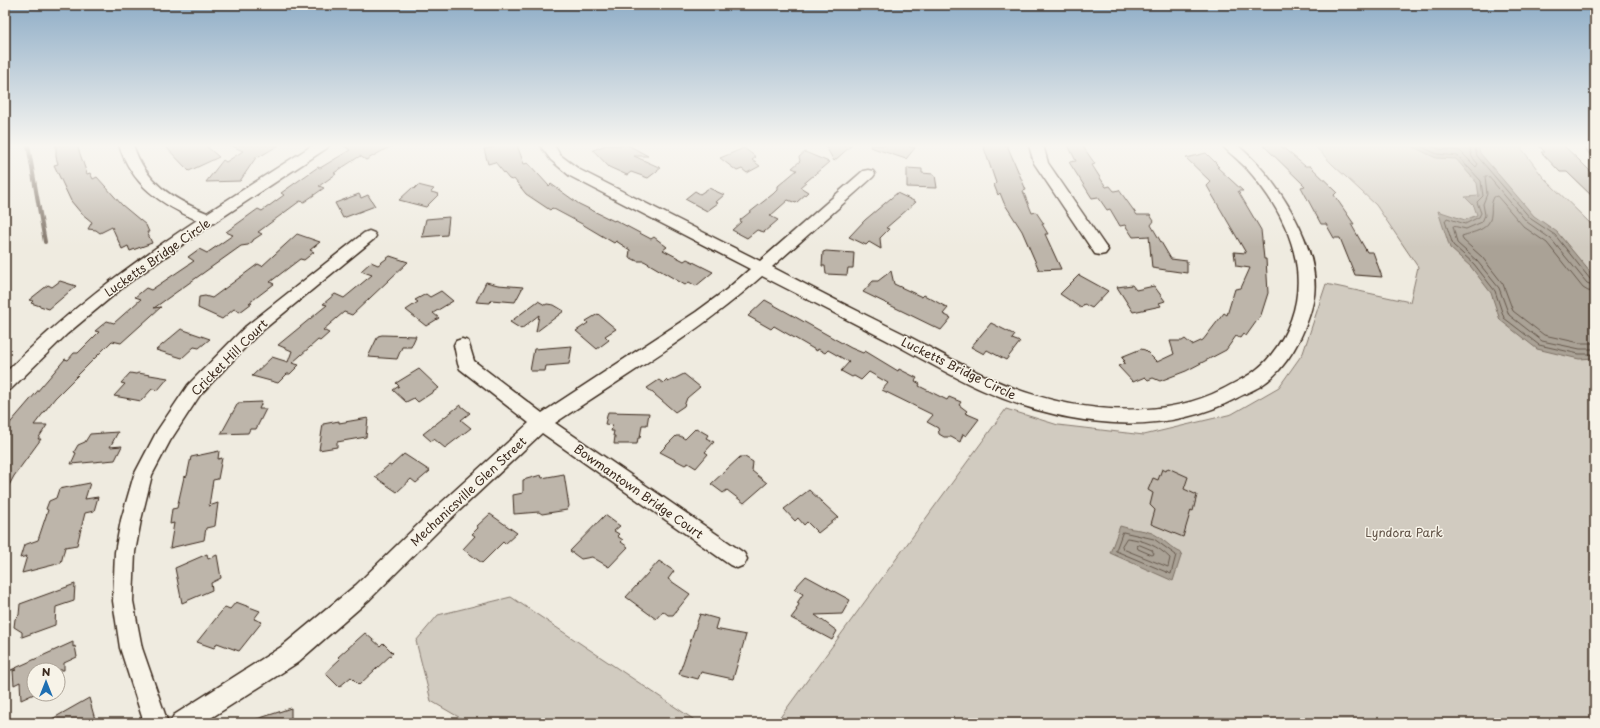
<svg xmlns="http://www.w3.org/2000/svg" width="1600" height="728" viewBox="0 0 1600 728" font-family="'Playpen Sans',sans-serif">
<style>
.green{fill:#d1cbc0;stroke:#867a6f}
.water{fill:#aaa296;stroke:#7e7266}
.lines{fill:none;stroke-linecap:round;stroke-linejoin:round}
.shore{stroke:#675a4e;stroke-width:1}
.stream{stroke:#7e7266;stroke-width:4}
.building{fill:#bdb5aa;stroke:#3b2a1e}
.minor-casing{stroke:#3b2a1e;stroke-width:3}
.minor{fill:#f7f3e8;fill-rule:evenodd}
.labels{text-anchor:middle;dominant-baseline:central;stroke-width:3;stroke-linejoin:round;paint-order:stroke}
.street-label{font-size:12px;fill:#3b2a1e;stroke:#f7f3e8}
.park-label{font-size:12px;fill:#605246;stroke:#f7f3e8}
</style>
<rect width="100%" height="100%" fill="#efebe0"/>
<filter id="ink" filterUnits="userSpaceOnUse"><feTurbulence type="fractalNoise" baseFrequency=".025" numOctaves="2"/><feDisplacementMap in="SourceGraphic" scale="8" xChannelSelector="R" yChannelSelector="G"/><feConvolveMatrix kernelMatrix="1 2 1 2 8 2 1 2 1" color-interpolation-filters="sRGB"/></filter>
<g filter="url(#ink)">
<g class="green">
<path d="M1314,145H1519L1543,177L1595,228V723H776L1006,409L1058,425L1144,435L1232,414L1279,387L1303,353L1326,284L1410,302L1418,267L1376,205L1332,164Z"/>
<path d="M511,597L699,723H469L431,701L416,641L438,615Z"/>
</g>
<g class="water">
<path d="M1409,145H1478L1480,153L1534,216L1557,232L1595,278V358L1579,359L1537,349L1500,320L1491,293L1471,267L1450,248L1438,211L1465,220L1477,215L1474,206L1465,197L1479,196L1477,183L1456,159L1436,158Z"/>
<path d="M1120,526C1131,530 1142,529 1152,533C1163,538 1171,549 1182,553L1173,581L1110,553Z"/>
</g>
<g class="lines">
<g class="shore">
<path d="M1418,145L1437,154L1458,156L1481,181L1483,196L1477,202L1481,213L1479,217L1465,224L1447,218L1445,221L1453,245L1474,264L1495,291L1504,318L1539,345L1579,354H1595"/>
<path d="M1429,145L1439,149L1460,151L1476,167L1478,164L1472,157L1469,145"/>
<path d="M1474,145L1477,156L1531,219L1555,235L1590,279L1595,281"/>
<path d="M1595,286L1587,283L1551,239L1527,222L1488,176H1485L1487,194L1483,204L1485,215L1482,222L1466,229L1453,226L1457,243L1477,261L1499,288L1509,315L1542,341L1580,349H1595"/>
<path d="M1595,292L1588,291L1583,288L1547,243L1524,227L1497,196L1494,197C1490,206 1492,206 1491,215C1490,230 1473,232 1462,236L1463,240L1482,257L1503,284L1513,311L1544,335L1580,343H1595"/>
<path d="M1123,532L1154,539L1176,555L1171,574L1116,551Z"/>
<path d="M1127,538C1144,540 1158,546 1170,558L1168,567L1123,549L1122,546Z"/>
<path d="M1140,545L1152,550L1154,554L1152,555L1138,549L1137,546Z"/>
</g>
<path class="stream" d="M28,145L45,242"/>
</g>
<g class="building">
<path d="M56,145H77L87,174L90,173L93,179L97,177L122,205L146,225L149,232H147L152,243L130,251L128,246L122,249L112,227L100,233L96,230L88,229L92,222L81,213L71,201L54,165L58,164L56,157Z"/>
<path d="M164,145H205L219,157L189,171Z"/>
<path d="M230,145H279L259,157L257,156L240,181L206,182L223,160L226,162L243,151Z"/>
<path d="M343,145H393L366,160L360,156L334,173L336,174L319,186L324,188L304,202L300,201L258,232L262,234L253,240V241L248,245L241,246L154,308L161,307L121,343L112,341L55,398L34,425H47L38,439H41L14,476L5,493V429L60,365L65,359L68,360L74,353H78L99,332L95,331L107,321L114,323L141,299L135,297L146,288L151,290L194,261L188,257L199,249L207,253L233,235L226,232L258,209L262,211L284,195L281,193L318,167L320,168L350,150Z"/>
<path d="M503,145H517L524,164L528,163L549,186L551,184L579,204L614,221L615,220L651,239L654,237L667,247L663,250L684,261L687,259L713,272L696,286L689,282L685,285L644,261H637L629,257L630,250L616,241L614,243L582,224L552,208L550,210L526,194L514,179L512,180L509,179L495,162L488,164L484,149Z"/>
<path d="M606,145H628L648,156H634L661,168L648,178L631,172L627,175L609,167L593,150Z"/>
<path d="M825,145H852L834,161Z"/>
<path d="M871,145H905L915,148L906,159L870,147Z"/>
<path d="M983,145H1007L1026,190L1023,191L1032,213L1036,212L1044,224H1042L1048,234H1045L1061,269L1039,270L1022,231L1004,203L1000,193L998,195L994,185L996,183Z"/>
<path d="M1068,145H1082L1095,164L1092,165L1106,187L1110,186L1114,191L1119,190L1137,215H1150L1154,221L1151,225L1171,259L1187,261V273L1152,268L1149,236L1133,237L1125,225L1120,226L1110,209L1107,210L1098,197L1092,198L1069,162L1076,161Z"/>
<path d="M1263,145H1280L1305,166H1310L1337,192L1334,195L1354,224H1351L1367,252H1373L1382,277L1355,275L1340,238H1334L1326,224H1321L1301,187L1305,186Z"/>
<path d="M1538,145H1563L1579,160L1595,176V199L1567,172H1560L1541,152H1545Z"/>
<path d="M744,148L756,157L752,160L760,166L747,173L742,169L737,171L720,158Z"/>
<path d="M805,152L829,162L800,187L808,192L796,203L788,200L770,216L778,220L764,232L757,230L747,238L732,230L741,222L740,220L773,194L778,189V186L797,170L792,168L800,161L799,157Z"/>
<path d="M1206,153L1217,164H1216L1219,167H1217L1243,191H1238L1261,230L1264,259H1266L1268,293L1261,315L1246,336L1243,334L1240,338L1236,336L1226,350L1186,371L1160,381L1153,378L1148,380L1145,377L1133,382L1118,366L1125,363L1123,361H1125L1121,357L1141,349L1145,350L1157,362L1174,354L1170,341H1182L1185,339L1192,345L1203,340L1224,313L1227,315L1235,289L1241,288L1250,268L1236,266L1234,252L1246,253L1207,186L1211,182L1186,158Z"/>
<path d="M907,168L922,169V173L933,174V175H935L937,188L907,187Z"/>
<path d="M418,185L434,189L431,192L439,194L426,207L399,200L412,188L414,189Z"/>
<path d="M709,188L724,195L716,202L718,203L707,211L685,199L695,191L700,194Z"/>
<path d="M897,193L916,202L886,228L889,229L880,238L881,249L869,242L866,245L849,237L865,220Z"/>
<path d="M359,194L361,198L368,195L375,206L343,218L335,203Z"/>
<path d="M449,217L447,235L422,237L426,219Z"/>
<path d="M297,234L320,242L310,250L314,252L304,260L300,259L270,282L274,284L249,303H252L240,312L234,309L222,319L198,308L199,297L205,296L212,298L258,264L262,266Z"/>
<path d="M826,251L854,253L853,268H848L847,275L826,274L825,266H822L823,252Z"/>
<path d="M390,256L408,262L352,315L344,312L323,330L329,333L320,341L318,340L292,363L299,365L290,374H287L278,383L252,376L272,357L288,362L292,351L278,345L327,305L323,304L335,294L344,298L372,275L361,271L371,262L378,265Z"/>
<path d="M891,271L894,284L922,297L924,295L948,308L943,314L951,318L941,330L863,292L873,281H878Z"/>
<path d="M1079,275L1108,291L1092,308L1084,304L1081,308L1060,294Z"/>
<path d="M60,281L76,286L49,309L31,303L33,301L29,300L48,285L52,287Z"/>
<path d="M486,282L498,285L523,287L515,302L491,300L490,303L476,302Z"/>
<path d="M1132,285L1136,290L1154,286L1165,301L1159,303L1161,306L1133,312L1117,287Z"/>
<path d="M441,291L453,301L433,313L439,318L426,326L406,310L418,302L415,300L426,294L430,297Z"/>
<path d="M765,300L851,348L863,353L865,351L898,371L899,369L917,378L915,381L920,384L919,386L947,400L949,397L961,402L959,405L967,411L965,413L979,419L966,436L963,434L960,442L951,437H944L939,434L938,428L927,422L933,415L882,390L888,383L869,372L861,380L854,376L852,377L841,371L849,362L828,350L825,353L818,349L817,351L774,326L771,329L748,316Z"/>
<path d="M538,301L545,305L547,304L554,305L564,311L536,332L539,315L521,329L510,322Z"/>
<path d="M598,314L616,329L605,336L609,340L597,349L576,331L588,323L586,321Z"/>
<path d="M991,323L1015,335L1012,339L1020,342L1006,360L987,350L984,354L971,347Z"/>
<path d="M181,329L210,339L199,348L194,347L182,358L156,350Z"/>
<path d="M382,335L416,336L411,347H402L397,359L368,357L378,336Z"/>
<path d="M572,346L569,364L546,366L545,371H530L534,349Z"/>
<path d="M419,369L439,388L418,402L414,398L406,402L393,390L399,386L396,383Z"/>
<path d="M130,373L136,374L138,373L168,378L158,390L152,389L141,401L114,396L125,384L121,383Z"/>
<path d="M684,374L700,387L687,398L684,406L675,412L647,388L659,380L663,383L666,380L668,382Z"/>
<path d="M262,402L259,409H266L256,429H250L248,433L221,434L238,403Z"/>
<path d="M460,405L470,413L461,420L471,428L445,448L434,439L431,441L423,434Z"/>
<path d="M608,412L649,413L647,425H642L640,438H638L637,444H614L615,436H613L614,431H611L613,425L605,424Z"/>
<path d="M368,418L366,437L337,442V447L319,450L323,424L339,421V423Z"/>
<path d="M696,428L708,435L706,438L714,442L705,452L708,454L696,468L688,463L685,465L660,452L676,436H680L685,439Z"/>
<path d="M118,432L110,447L122,446L115,460L71,464L76,453L74,452L78,445L85,442L90,434Z"/>
<path d="M219,451L218,459L222,458L218,479L213,480L209,506L218,503L215,526L206,528L204,540L170,548L174,523L170,524L172,509L177,508L184,477L187,476L191,457Z"/>
<path d="M404,454L430,471L416,483L411,479L397,492L375,477L389,465L391,466Z"/>
<path d="M740,457H745L753,462L752,471L767,483L744,503L727,490L723,493L711,484Z"/>
<path d="M1168,468L1188,477L1184,489L1197,495L1193,511L1191,510L1183,537L1151,524L1155,510L1150,505L1153,493L1148,490L1153,478L1158,480L1162,469L1166,471Z"/>
<path d="M564,474L569,506L567,510L542,514L539,512L514,514L513,495L523,493V480L541,475L542,478Z"/>
<path d="M90,483L85,499L98,497L94,511L85,513L77,545L65,547L61,563L22,573L27,556L20,558L24,545L38,540L48,510L46,509L49,501L56,498L59,489Z"/>
<path d="M809,490L838,517L818,533L807,522L804,525L798,518L795,521L784,509Z"/>
<path d="M490,514L517,533L505,544L503,542L482,563L463,549L475,536L472,534L478,528L477,526Z"/>
<path d="M605,515L620,526L614,531L619,534L617,536L623,540L621,542L628,547L609,567L592,557L581,559L570,551Z"/>
<path d="M207,554L208,559L217,555L221,578L211,583L212,590L182,603L175,568Z"/>
<path d="M659,561L674,571L668,579L690,594L673,615H668L663,611L656,619L626,597Z"/>
<path d="M806,576L850,600L842,614L815,615L837,631L832,640L791,618L797,610H796L799,604L797,603L803,594L794,589Z"/>
<path d="M75,584L74,601L56,607L55,625L22,637V632L14,627L15,619L19,615L20,604Z"/>
<path d="M236,602L260,611L254,619L262,622L239,651L217,643L214,648L197,642L225,607L230,609Z"/>
<path d="M700,614L718,619L715,629L746,635L733,679L701,672L698,679L679,674Z"/>
<path d="M365,633L380,646L383,643L393,653L359,685L351,677L339,687L325,673L340,659L338,657Z"/>
<path d="M73,642V647L75,646L77,657L64,663V670H34V694L21,700L20,682L14,685L13,671L16,670H11Z"/>
<path d="M89,698L96,723H45Z"/>
<path d="M291,708V723H252L251,721Z"/>
</g>
<g class="lines">
<g class="minor-casing">
<g id="minor">
<path d="M119,145H133C146,183 171,198 207,213L313,145H329L327,148L203,230L127,284L67,334L11,389L5,391V373C63,314 128,266 197,220C160,204 132,185 119,145Z"/>
<path d="M540,145H554L560,155L580,170L760,261L863,171L868,170L873,171L875,174L873,177L772,267C816,290 861,313 906,335C935,350 964,367 994,380C1061,410 1156,424 1223,389C1242,379 1258,372 1271,355C1316,298 1299,235 1258,182C1252,174 1246,167 1239,161C1234,156 1227,151 1222,145H1237C1276,176 1324,250 1313,302C1306,333 1287,370 1259,387C1252,391 1244,394 1237,398C1158,440 1061,425 982,390C953,377 926,361 898,346C853,323 808,299 762,276C700,332 625,376 555,423L744,553L747,559L744,565L737,568L730,565L542,433L445,524L370,599L297,663L203,723H170L174,715L281,647L356,585L431,512L529,423L460,369L458,364L454,345L456,341L462,339L468,341L474,361L542,413L696,312L726,290L750,269L570,176L551,160Z"/>
<path d="M1029,145H1043L1048,163L1105,246L1108,250L1105,254L1100,255L1095,254L1034,163Z"/>
<path d="M1584,145H1595V154L1590,153Z"/>
<path d="M369,231L374,233L376,236L374,239L257,335L200,395L170,441L152,475L141,520L135,552L133,601L142,648L168,723H144L120,648L113,601L115,552L121,520L134,475L157,431L188,385L245,327L364,233Z"/>
</g>
</g>
<use href="#minor" class="minor"/>
</g>
</g>
<linearGradient id="sky" x2="0" y2="1"><stop stop-color="#8fadc7"/><stop offset="0.59" stop-color="#f8f6f1"/><stop offset="1" stop-color="#f8f6f1" stop-opacity="0"/></linearGradient>
<rect width="1600" height="247" fill="url(#sky)"/>
<g class="labels">
<g class="street-label">
<text transform="translate(157 257) rotate(-35)">Lucketts Bridge Circle</text>
<text transform="translate(229 357) rotate(-45)">Cricket Hill Court</text>
<text transform="translate(959 368) rotate(26)">Lucketts Bridge Circle</text>
<text transform="translate(468 491) rotate(-43)">Mechanicsville Glen Street</text>
<text transform="translate(639 491) rotate(35)">Bowmantown Bridge Court</text>
</g>
<g class="park-label">
<text x="1404" y="532">Lyndora Park</text>
</g>
</g>
<rect width="1600" height="728" fill="none" stroke="#f7f3e8" stroke-width="20"/>
<rect x="10" y="10" width="1580" height="708" fill="none" stroke="#3b2a1e" stroke-width="1.5" filter="url(#ink)"/>
<g transform="translate(46 682)"><circle r="19" fill="#f7f3e8" stroke="#aca397"/>
<path d="M0-3L7 15L0 10L-7 15Z" fill="#1f6fb2"/>
<text y="-6" font-size="11" font-weight="bold" text-anchor="middle" fill="#3b2a1e">N</text>
</g>
</svg>
